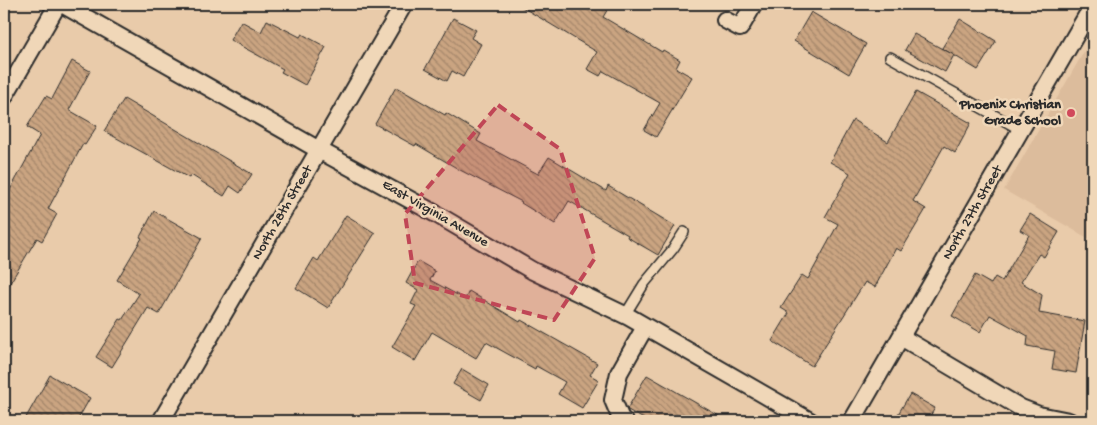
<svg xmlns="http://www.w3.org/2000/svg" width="1097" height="425" viewBox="0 0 1097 425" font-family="'Gochi Hand',sans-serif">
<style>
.built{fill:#dcbc9c}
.building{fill:url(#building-back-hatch);stroke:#2b2b2b}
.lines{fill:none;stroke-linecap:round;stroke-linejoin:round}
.service-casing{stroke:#2b2b2b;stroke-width:12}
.minor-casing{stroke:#2b2b2b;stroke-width:20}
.service{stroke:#f0d7b8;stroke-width:9}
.minor{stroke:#f0d7b8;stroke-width:16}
.marked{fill:#c04656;fill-opacity:0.2;stroke:#c04656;stroke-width:4;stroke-dasharray:10 6;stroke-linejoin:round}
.poi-dot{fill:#d1495b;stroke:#f0d7b8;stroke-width:2}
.labels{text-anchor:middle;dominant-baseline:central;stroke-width:5;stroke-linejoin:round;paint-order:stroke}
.poi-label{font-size:14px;font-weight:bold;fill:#2b2b2b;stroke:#f0d7b8;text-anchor:end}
.street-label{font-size:14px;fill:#2b2b2b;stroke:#f0d7b8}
</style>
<defs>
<pattern id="building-back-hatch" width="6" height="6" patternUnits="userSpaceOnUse" patternTransform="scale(1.25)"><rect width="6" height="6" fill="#caa481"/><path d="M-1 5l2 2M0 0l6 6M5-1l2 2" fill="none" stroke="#a4866a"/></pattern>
</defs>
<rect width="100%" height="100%" fill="#e9cbaa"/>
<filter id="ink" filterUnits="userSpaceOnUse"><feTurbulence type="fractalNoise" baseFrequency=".02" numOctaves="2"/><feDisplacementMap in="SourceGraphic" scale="10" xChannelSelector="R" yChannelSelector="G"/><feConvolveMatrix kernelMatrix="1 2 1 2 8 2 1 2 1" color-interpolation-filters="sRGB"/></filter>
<g filter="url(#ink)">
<path class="built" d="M1093,36V241L1004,190Z"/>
<g class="building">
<path d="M517,4H611L603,17L662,52L663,50L680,60L676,68L692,77L656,137L644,130L660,103L603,71L600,76L587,69L597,52Z"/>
<path d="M811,12L866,44L849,74L794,41Z"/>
<path d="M453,18L476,30L471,38L481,44L463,77L452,71L447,81L425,69Z"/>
<path d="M960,19L996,41L978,70L942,48Z"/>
<path d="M267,20L300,37L302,34L326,47L305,85L281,72L283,69L230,40L241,21L261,32Z"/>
<path d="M914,34L954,55L945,72L905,50Z"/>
<path d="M72,61L90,71L69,110L97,126L85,145L83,144L48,209L57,214L42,241L37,238L4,293V201L40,135L27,127L46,96L52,99Z"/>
<path d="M396,87L445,115L446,113L481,134L477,141L538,174L549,157L606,191L608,186L675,226L658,255L627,237L628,235L569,201L555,224L521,203L522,202L460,170L416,144L415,146L375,124Z"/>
<path d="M916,92L971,123L955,153L944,146L913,201L926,209L901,251L896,248L875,287L865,282L812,366L772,341L789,313L781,308L802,275L808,279L838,224L825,217L850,173L830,162L853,120L888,142Z"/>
<path d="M124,99L252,174L240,193L230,186L224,196L191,175L189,178L104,131Z"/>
<path d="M154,211L202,238L159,314L148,308L112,367L96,357L120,319L122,320L139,294L117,280L142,238L140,237Z"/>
<path d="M1030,214L1059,232L1044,257L1039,254L1021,282L1042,295L1039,313L1085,321L1076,373L1052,369L1055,351L1027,346L1028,336L990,315L980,332L952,316L975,275L991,284L995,277L1002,281L1029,235L1020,230Z"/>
<path d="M346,215L375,233L328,308L296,288L314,258L318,261Z"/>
<path d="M418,261L435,271L430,280L465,299L469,291L520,322L521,320L597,363L590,375L599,380L582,408L558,394L565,382L536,366L535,369L486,342L476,358L432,332L415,361L392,347L416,306L411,304L418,290L406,283Z"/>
<path d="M462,369L489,385L481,400L453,384Z"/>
<path d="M50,375L90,398L77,421H24Z"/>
<path d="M647,375L696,403L728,421H647L628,410L627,409Z"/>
<path d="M910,394L935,408L927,421H894Z"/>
</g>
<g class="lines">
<g class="service-casing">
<g id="service">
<path d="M890,57L1021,130"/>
<path d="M625,315L644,284L673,249L684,232"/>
</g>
</g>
<g class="minor-casing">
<g id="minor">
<path d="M62,4L319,150L436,214L533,271L629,317L810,421"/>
<path d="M725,20L740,28L754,4"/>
<path d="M4,97L58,4"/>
<path d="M901,337L1021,408L1039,415L1069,421"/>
<path d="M161,421L404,4"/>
<path d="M624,421L621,419L613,400L619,373L645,327"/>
<path d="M852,421L1093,5"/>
</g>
</g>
<use href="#service" class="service"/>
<use href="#minor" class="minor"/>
</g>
</g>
<path class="marked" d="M498,105L560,149L595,258L554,320L415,283L405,214Z"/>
<circle class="poi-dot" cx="1071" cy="113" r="5"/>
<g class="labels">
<g class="poi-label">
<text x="1061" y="105">Phoenix Christian<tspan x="1061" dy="16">Grade School</tspan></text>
</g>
<g class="street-label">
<text transform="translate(283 213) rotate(-60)">North 28th Street</text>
<text transform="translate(973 213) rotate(-60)">North 27th Street</text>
<text transform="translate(435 214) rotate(30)">East Virginia Avenue</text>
</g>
</g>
<rect width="1097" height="425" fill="none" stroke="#f0d7b8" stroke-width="20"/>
<rect x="10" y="10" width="1077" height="405" fill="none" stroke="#2b2b2b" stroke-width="2" filter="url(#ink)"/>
</svg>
